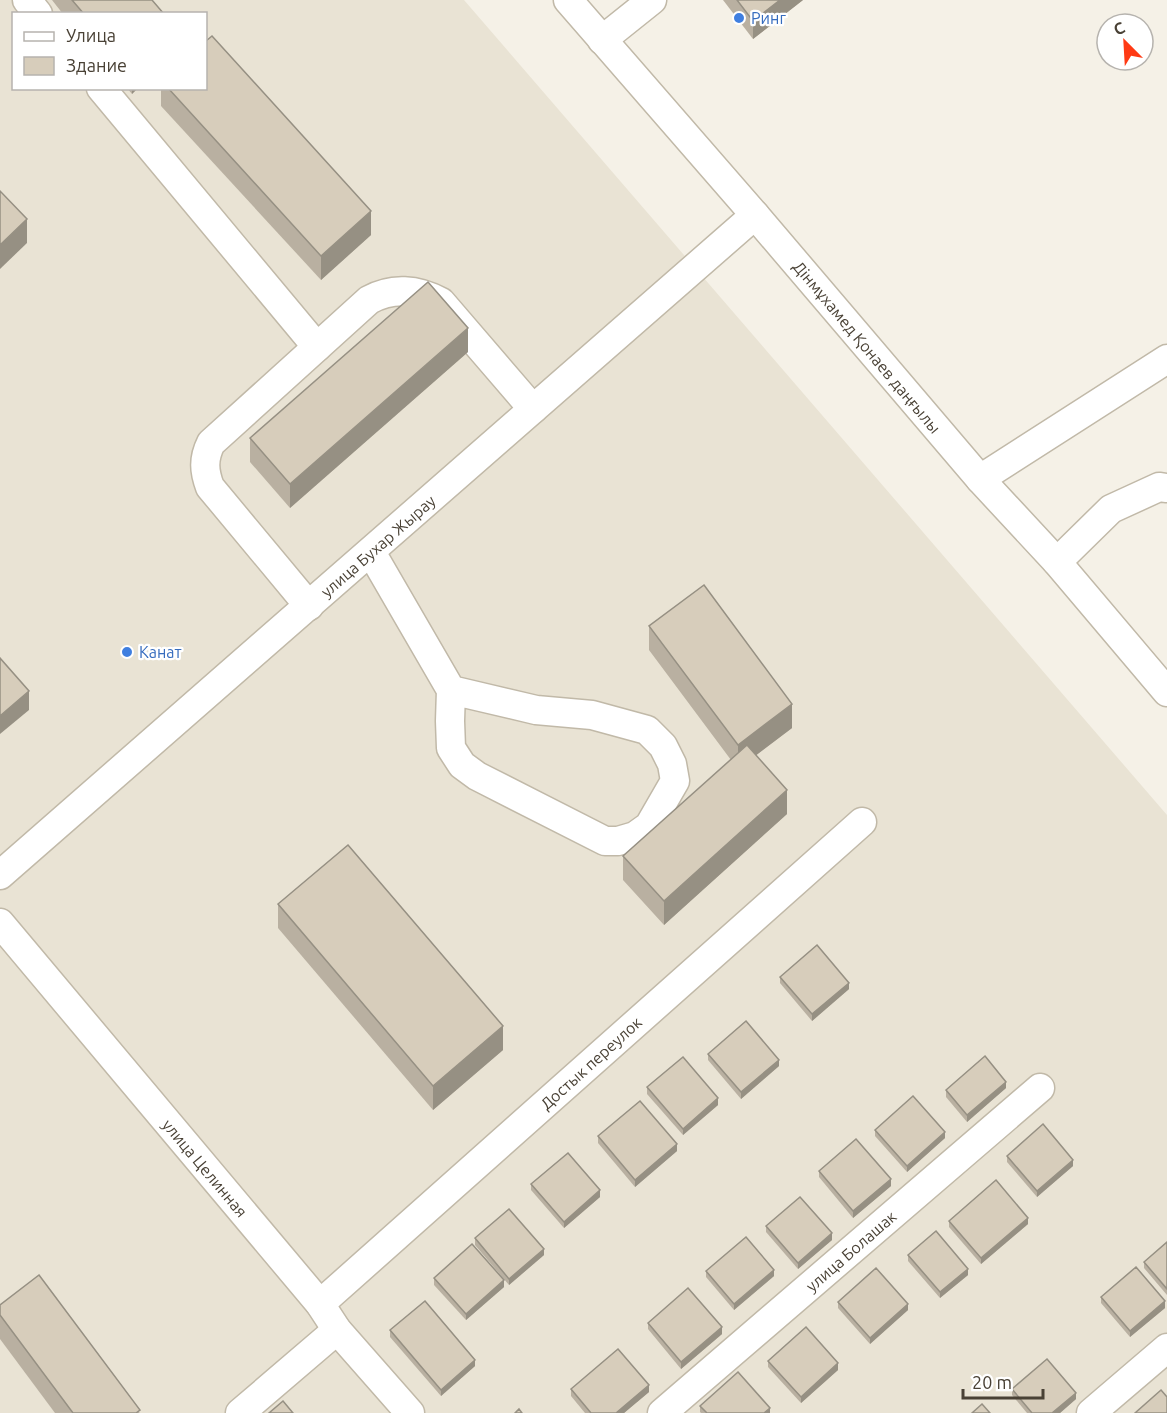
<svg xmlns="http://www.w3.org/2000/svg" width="1167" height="1413" viewBox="0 0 1167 1413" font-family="Ubuntu,sans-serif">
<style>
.residential{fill:#e9e3d4;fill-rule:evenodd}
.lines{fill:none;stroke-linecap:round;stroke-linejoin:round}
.minor-casing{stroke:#c1b9a8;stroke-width:31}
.minor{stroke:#fff;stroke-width:28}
.wall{fill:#b9b0a1}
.shaded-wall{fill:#969083}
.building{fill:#d7cdbb;stroke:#969083;stroke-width:1.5}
.shop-dot{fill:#3f7fe0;stroke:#fff;stroke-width:2}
.labels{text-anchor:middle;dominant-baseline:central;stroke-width:4.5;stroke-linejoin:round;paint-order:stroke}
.shop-label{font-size:16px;fill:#366cbe;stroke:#fff;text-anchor:start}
.street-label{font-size:16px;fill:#494135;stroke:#fff}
</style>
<rect width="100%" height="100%" fill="#f5f1e7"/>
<path class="residential" d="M0,0H464L1167,815V1413H0ZM14,14H206V88H14Z"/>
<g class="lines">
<g class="minor-casing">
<g id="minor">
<path d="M27,0L38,14"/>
<path d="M568,0L755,215L980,479L1057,562L1167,692"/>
<path d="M602,40L652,0"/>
<path d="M101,88L317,347"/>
<path d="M980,479L1167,359"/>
<path d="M371,552L451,690L450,721L451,748L462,765L477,776L605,841H618L635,836L649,826L675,781L672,764L663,746L647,730L592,715L536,710L451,690"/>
<path d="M1057,562L1111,509L1159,487L1167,488"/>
<path d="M309,606L210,487C204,471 203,459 211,443L369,300C392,287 417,289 441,302L533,409"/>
<path d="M0,875L755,215"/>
<path d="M0,923L320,1304L337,1330L410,1413"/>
<path d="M320,1304L862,822"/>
<path d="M240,1413L337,1330"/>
<path d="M662,1413L1040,1088"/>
<path d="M1091,1413L1167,1348"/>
</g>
</g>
<use href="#minor" class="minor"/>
</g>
<g class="wall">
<path d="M52,0H152L164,14H63Z"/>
<path d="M723,0H803L753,39Z"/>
<path d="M127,88H138L132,94Z"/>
<path d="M161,88H206L371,235L321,280L161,106Z"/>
<path d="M468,352L290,508L250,462V438Z"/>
<path d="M649,626L792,728L756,755L787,814L664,925L623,880V856L731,760L649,650Z"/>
<path d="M278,904L503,1050L433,1110L278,928Z"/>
<path d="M780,977L849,989L812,1021L780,983Z"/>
<path d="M708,1054L779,1066L741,1099L708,1060Z"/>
<path d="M647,1087L718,1105L683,1135L647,1094Z"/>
<path d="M1006,1088L967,1122L946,1097V1090Z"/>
<path d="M875,1130L945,1138L907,1172L875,1136Z"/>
<path d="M598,1136L677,1151L635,1187L598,1143Z"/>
<path d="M1007,1156L1073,1166L1037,1197L1007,1162Z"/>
<path d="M819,1171L891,1186L853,1218L819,1177Z"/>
<path d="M531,1184L600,1197L564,1228L531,1190Z"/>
<path d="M949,1221L1028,1224L981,1264L949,1227Z"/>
<path d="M766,1226L832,1240L798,1269L766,1232Z"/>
<path d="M475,1238L544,1255L509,1285L475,1245Z"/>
<path d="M1167,1242V1295L1144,1268V1262Z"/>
<path d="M908,1255L968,1275L940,1298L908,1261Z"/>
<path d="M706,1271L774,1276L734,1310L706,1277Z"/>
<path d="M434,1278L504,1287L466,1320L434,1285Z"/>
<path d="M1101,1297L1165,1308L1130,1337L1101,1303Z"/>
<path d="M838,1302L908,1310L870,1344L838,1308Z"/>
<path d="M0,1305L140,1413H55L0,1339Z"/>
<path d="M648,1323L722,1334L681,1369L648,1329Z"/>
<path d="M390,1330L475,1366L441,1396L390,1337Z"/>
<path d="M768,1361L838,1370L801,1403L768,1367Z"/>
<path d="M571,1389L649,1392L624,1413H585L571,1396Z"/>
<path d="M1012,1389L1076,1399L1060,1413H1027L1012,1395Z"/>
<path d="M700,1406L770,1413H701L700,1412Z"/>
</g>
<g class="shaded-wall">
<path d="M780,0H803L753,39V21Z"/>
<path d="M132,88H138L132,94Z"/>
<path d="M371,211V235L321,280V256Z"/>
<path d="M27,219V243L0,269V245Z"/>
<path d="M468,328V352L290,508V484Z"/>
<path d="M29,691V710L0,734V716Z"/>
<path d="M792,704V728L738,769V745Z"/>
<path d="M787,790V814L664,925V901Z"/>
<path d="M849,983V989L812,1021V1014Z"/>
<path d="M503,1026V1050L433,1110V1086Z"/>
<path d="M779,1060V1066L741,1099V1092Z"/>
<path d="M1006,1082V1088L967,1122V1115Z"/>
<path d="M718,1098V1105L683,1135V1129Z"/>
<path d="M945,1132V1138L907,1172V1166Z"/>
<path d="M677,1144V1151L635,1187V1180Z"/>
<path d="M1073,1160V1166L1037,1197V1191Z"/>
<path d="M891,1179V1186L853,1218V1211Z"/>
<path d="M600,1190V1197L564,1228V1222Z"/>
<path d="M1028,1218V1224L981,1264V1258Z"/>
<path d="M832,1233V1240L798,1269V1263Z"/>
<path d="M544,1249V1255L509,1285V1279Z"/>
<path d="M968,1269V1275L940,1298V1292Z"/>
<path d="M774,1270V1276L734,1310V1304Z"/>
<path d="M504,1280V1287L466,1320V1314Z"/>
<path d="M1165,1301V1308L1130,1337V1331Z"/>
<path d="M908,1304V1310L870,1344V1338Z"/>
<path d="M722,1327V1334L681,1369V1362Z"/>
<path d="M475,1360V1366L441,1396V1390Z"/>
<path d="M838,1363V1370L801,1403V1397Z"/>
<path d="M649,1385V1392L624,1413H616Z"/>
<path d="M1076,1393V1399L1060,1413H1052Z"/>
<path d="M770,1408V1413H764Z"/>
</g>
<g class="building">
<path d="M72,0H152L164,14H84Z"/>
<path d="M737,0H780L753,21Z"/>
<path d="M212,36L371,211L321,256L168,88H206V41Z"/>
<path d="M0,191L27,219L0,245Z"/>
<path d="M428,282L468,328L290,484L250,438Z"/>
<path d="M704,585L792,704L738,745L649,626Z"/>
<path d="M0,658L29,691L0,716Z"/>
<path d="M747,745L787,790L664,901L623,856Z"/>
<path d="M348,845L503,1026L433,1086L278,904Z"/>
<path d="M817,945L849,983L812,1014L780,977Z"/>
<path d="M746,1021L779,1060L741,1092L708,1054Z"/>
<path d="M985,1056L1006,1082L967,1115L946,1090Z"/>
<path d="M683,1057L718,1098L683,1129L647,1087Z"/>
<path d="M913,1096L945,1132L907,1166L875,1130Z"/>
<path d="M640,1101L677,1144L635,1180L598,1136Z"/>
<path d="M1043,1124L1073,1160L1037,1191L1007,1156Z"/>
<path d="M856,1139L891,1179L853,1211L819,1171Z"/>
<path d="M568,1153L600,1190L564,1222L531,1184Z"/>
<path d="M996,1180L1028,1218L981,1258L949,1221Z"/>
<path d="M800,1197L832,1233L798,1263L766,1226Z"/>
<path d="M509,1209L544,1249L509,1279L475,1238Z"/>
<path d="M936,1231L968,1269L940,1292L908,1255Z"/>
<path d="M746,1237L774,1270L734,1304L706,1271Z"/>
<path d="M1167,1242V1289L1144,1262Z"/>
<path d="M472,1244L504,1280L466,1314L434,1278Z"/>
<path d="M1136,1267L1165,1301L1130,1331L1101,1297Z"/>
<path d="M876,1268L908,1304L870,1338L838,1302Z"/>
<path d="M39,1275L140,1410L136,1413H73L0,1315V1305Z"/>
<path d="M688,1288L722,1327L681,1362L648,1323Z"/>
<path d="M425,1301L475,1360L441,1390L390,1330Z"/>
<path d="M806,1327L838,1363L801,1397L768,1361Z"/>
<path d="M618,1349L649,1385L616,1413H591L571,1389Z"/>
<path d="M1047,1359L1076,1393L1052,1413H1032L1012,1389Z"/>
<path d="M738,1372L770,1408L764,1413H707L700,1406Z"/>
<path d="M1161,1390L1167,1397V1413H1135Z"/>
<path d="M283,1401L293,1413H269Z"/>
<path d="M982,1404L990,1413H972Z"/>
<path d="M519,1409L522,1413H515Z"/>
</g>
<g class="shop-dot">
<circle cx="739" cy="18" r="6"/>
<circle cx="127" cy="652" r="6"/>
</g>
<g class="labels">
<g class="shop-label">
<text x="751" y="18">Ринг</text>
<text x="139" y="652">Канат</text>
</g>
<g class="street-label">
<text transform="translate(867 347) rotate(50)">Дінмұхамед Қонаев даңғылы</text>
<text transform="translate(378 546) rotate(-41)">улица Бухар Жырау</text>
<text transform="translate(591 1063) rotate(-42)">Достык переулок</text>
<text transform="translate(205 1168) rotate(50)">улица Целинная</text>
<text transform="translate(851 1251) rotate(-41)">улица Болашак</text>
</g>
</g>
<rect x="12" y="12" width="195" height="78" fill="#ffffff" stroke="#b6b3ae" stroke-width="1.5"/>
<rect x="24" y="32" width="30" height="9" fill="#ffffff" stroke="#b6b3ae" stroke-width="1.5"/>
<text x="66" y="42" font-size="18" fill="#494135">Улица</text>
<rect x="24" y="57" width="30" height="18" fill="#d7cdbb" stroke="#b6b3ae" stroke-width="1.5"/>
<text x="66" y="72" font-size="18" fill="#494135">Здание</text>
<g transform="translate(1125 42) rotate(336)"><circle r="28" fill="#ffffff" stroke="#b6b3ae" stroke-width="1.5"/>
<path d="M0-4.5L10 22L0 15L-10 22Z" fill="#ff3a14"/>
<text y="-9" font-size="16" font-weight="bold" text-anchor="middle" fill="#494135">С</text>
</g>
<path d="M963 1389v9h80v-9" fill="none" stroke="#494135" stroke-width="3"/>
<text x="972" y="1389" font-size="18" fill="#494135" stroke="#ffffff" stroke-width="4.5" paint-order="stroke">20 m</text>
</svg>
